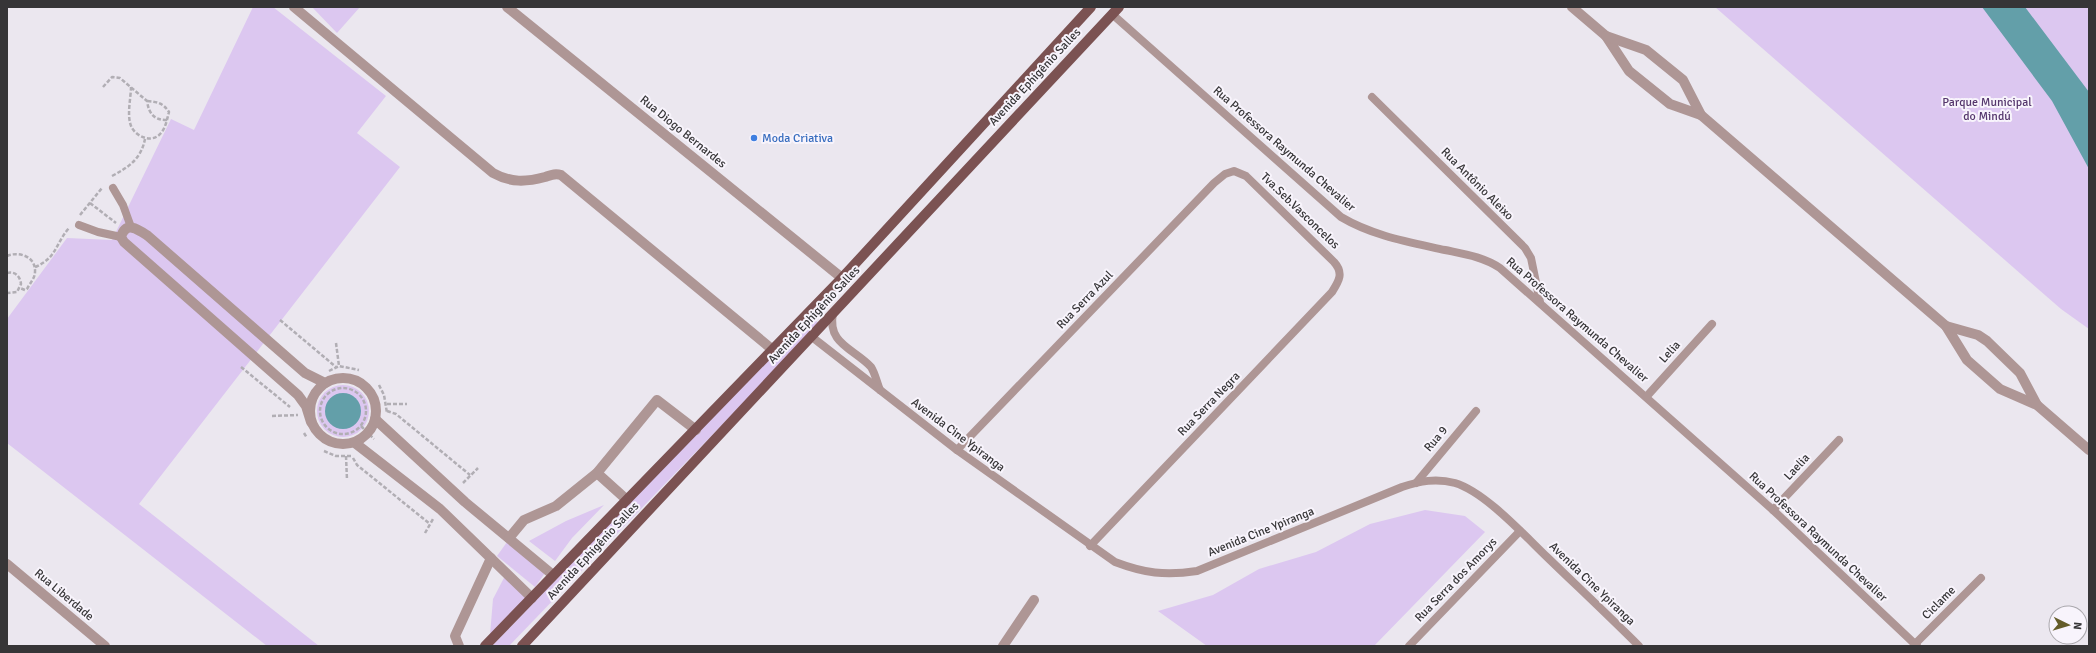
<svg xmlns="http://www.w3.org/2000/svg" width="2096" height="653" viewBox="0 0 2096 653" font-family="Signika,sans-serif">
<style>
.green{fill:#dcc7f0}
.water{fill:#639fa9}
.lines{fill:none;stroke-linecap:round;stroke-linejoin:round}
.path{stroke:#b1aeb4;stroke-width:2.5;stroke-dasharray:4 2;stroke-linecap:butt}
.service{stroke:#ae9695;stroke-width:8}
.minor{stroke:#ae9695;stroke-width:10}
.primary{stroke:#7b5252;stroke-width:10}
.shop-dot{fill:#3f7fe0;stroke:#f8f4fc;stroke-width:1.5}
.labels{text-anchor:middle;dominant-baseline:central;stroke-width:4;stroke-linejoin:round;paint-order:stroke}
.street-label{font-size:12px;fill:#363537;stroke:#f8f4fc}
.park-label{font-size:12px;fill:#54366c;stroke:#f8f4fc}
.shop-label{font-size:12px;fill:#366cbe;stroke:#f8f4fc;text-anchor:start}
</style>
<rect width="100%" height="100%" fill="#ebe7ef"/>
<g class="green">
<path d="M253,7H273L386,96L357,133L400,167L139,504L319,646H267L7,443V319L67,238L112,240L171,119L194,130Z"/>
<path d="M312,7H360L337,33Z"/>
<path d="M1715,7H2089V329L2061,309Z"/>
<path d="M811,315L819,324L509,646H492Z"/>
<circle cx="343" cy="411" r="26"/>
<path d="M604,505L572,538L555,561L529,541L566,521Z"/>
<path d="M1425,510L1465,516L1485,532L1374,646H1207L1158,611L1213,595L1259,569L1316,552L1370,524Z"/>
<path d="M507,542L545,573L535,587L497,556Z"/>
<path d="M506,574L526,598L490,635L493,599Z"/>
</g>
<g class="water">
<path d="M1982,7H2025L2089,92V169L2052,101Z"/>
<circle cx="343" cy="411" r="18"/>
</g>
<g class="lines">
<g class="path">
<path d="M103,87L112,77L120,78L147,101C149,114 154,120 167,120"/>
<path d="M131,87C131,98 126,117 132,128C138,138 153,143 161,133C166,127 167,119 169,112C163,103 158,102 147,101"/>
<path d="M112,176C129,167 141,159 145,139"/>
<path d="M90,203L116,223"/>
<path d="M80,215L102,188"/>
<path d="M7,256C18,251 36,256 35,272C35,278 30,283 27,289L25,290L20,288"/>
<path d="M35,267C57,258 55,244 69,228"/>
<path d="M7,273C15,271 20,276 21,284L17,292L7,293"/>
<path d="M280,320L336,367"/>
<path d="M336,343L339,366"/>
<path d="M241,367L290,407"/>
<path d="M329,371L339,366L359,370"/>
<path d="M379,385L384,395L387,413"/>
<circle cx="343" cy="411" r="23"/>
<path d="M387,404H407"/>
<path d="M387,411L396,414L470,475"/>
<path d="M272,416L298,415"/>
<path d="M361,426L374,439"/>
<path d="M304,433L307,438"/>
<path d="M324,451L336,456H351"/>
<path d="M346,456L347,480"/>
<path d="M353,458L357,465L430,524"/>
<path d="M463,483L478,468"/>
<path d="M425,533L433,519"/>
</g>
<g class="service">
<path d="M1112,14L1341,217C1373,236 1409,242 1445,250C1464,254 1484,257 1500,268L1773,510L1917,646"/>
<path d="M1372,97L1525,248L1531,258L1540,302"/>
<path d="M113,188L123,205L131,227"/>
<path d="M79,225L98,232L121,237"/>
<path d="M833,313C827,344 853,348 871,367C875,373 877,383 880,390"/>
<path d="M812,337L957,450L1115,562C1144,573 1165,576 1197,571L1402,487C1420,481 1436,478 1455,483C1485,492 1524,535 1547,557C1578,587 1609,616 1639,646"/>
<path d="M1647,396L1712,324"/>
<path d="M957,450L1214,183L1225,174L1234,171L1246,176L1334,262C1344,273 1339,281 1332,292L1090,546"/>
<path d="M1416,483L1476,411"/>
<path d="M1773,510L1839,440"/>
<path d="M1915,644L1981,578"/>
<path d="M1409,646L1520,531"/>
</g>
<g class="minor">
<path d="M294,7L493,173C511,183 526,182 545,177C551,175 555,173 561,175L773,350"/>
<path d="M507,7L842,278"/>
<path d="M1572,7L1606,36L1629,71L1670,104L1701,115"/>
<path d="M1606,36L1646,50L1683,80L1701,115L1946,326L1967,360L2000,389L2037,405L2089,450"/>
<path d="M1946,326L1978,335L1987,341L2020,373L2037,405"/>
<circle cx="343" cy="411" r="33"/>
<path d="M375,419L465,502L553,575"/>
<path d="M311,422L306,406L298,395L124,242L121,237C126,220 139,230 148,236L305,373L325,383"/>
<path d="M355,443L440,509L532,598"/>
<path d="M597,473L627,500"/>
<path d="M509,538L524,520L556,506L597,473L657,400L696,430"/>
<path d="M7,564L105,646"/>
<path d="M459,646L455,636L491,558"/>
<path d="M1003,646L1034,600"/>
</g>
<g class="primary">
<path d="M485,646L842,278L1091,7"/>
<path d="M522,646L1119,7"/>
</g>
</g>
<circle class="shop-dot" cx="754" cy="138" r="4"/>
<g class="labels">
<g class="street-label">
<text transform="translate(1035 77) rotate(-47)">Avenida Ephigênio Salles</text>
<text transform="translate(683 132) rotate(39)">Rua Diogo Bernardes</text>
<text transform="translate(1284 149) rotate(41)">Rua Professora Raymunda Chevalier</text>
<text transform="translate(1477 184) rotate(45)">Rua Antônio Aleixo</text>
<text transform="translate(1300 211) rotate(44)">Tva.Seb.Vasconcelos</text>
<text transform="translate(1085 300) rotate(-46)">Rua Serra Azul</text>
<text transform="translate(814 315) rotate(-47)">Avenida Ephigênio Salles</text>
<text transform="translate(1577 320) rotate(41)">Rua Professora Raymunda Chevalier</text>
<text transform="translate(1670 352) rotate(-48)">Lelia</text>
<text transform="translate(1209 404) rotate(-46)">Rua Serra Negra</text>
<text transform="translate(958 435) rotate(37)">Avenida Cine Ypiranga</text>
<text transform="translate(1436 439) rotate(-50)">Rua 9</text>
<text transform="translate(1797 467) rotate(-47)">Laelia</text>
<text transform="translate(1261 532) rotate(-22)">Avenida Cine Ypiranga</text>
<text transform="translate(1818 537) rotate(43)">Rua Professora Raymunda Chevalier</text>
<text transform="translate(593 551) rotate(-47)">Avenida Ephigênio Salles</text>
<text transform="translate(1456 580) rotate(-46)">Rua Serra dos Amorys</text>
<text transform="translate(1592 584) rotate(44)">Avenida Cine Ypiranga</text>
<text transform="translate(64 595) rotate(40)">Rua Liberdade</text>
<text transform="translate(1939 603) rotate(-45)">Ciclame</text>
</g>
<g class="park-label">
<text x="1987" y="102">Parque Municipal<tspan x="1987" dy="14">do Mindú</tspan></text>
</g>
<g class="shop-label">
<text x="762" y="138">Moda Criativa</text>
</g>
</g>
<rect width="2096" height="653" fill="none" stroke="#363537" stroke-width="16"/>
<g transform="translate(2068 625) rotate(95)"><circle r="19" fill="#f8f4fc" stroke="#aaa8ad"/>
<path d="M0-3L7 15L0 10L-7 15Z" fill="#645c29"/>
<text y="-6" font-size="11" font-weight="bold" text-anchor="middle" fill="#363537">N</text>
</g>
</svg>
